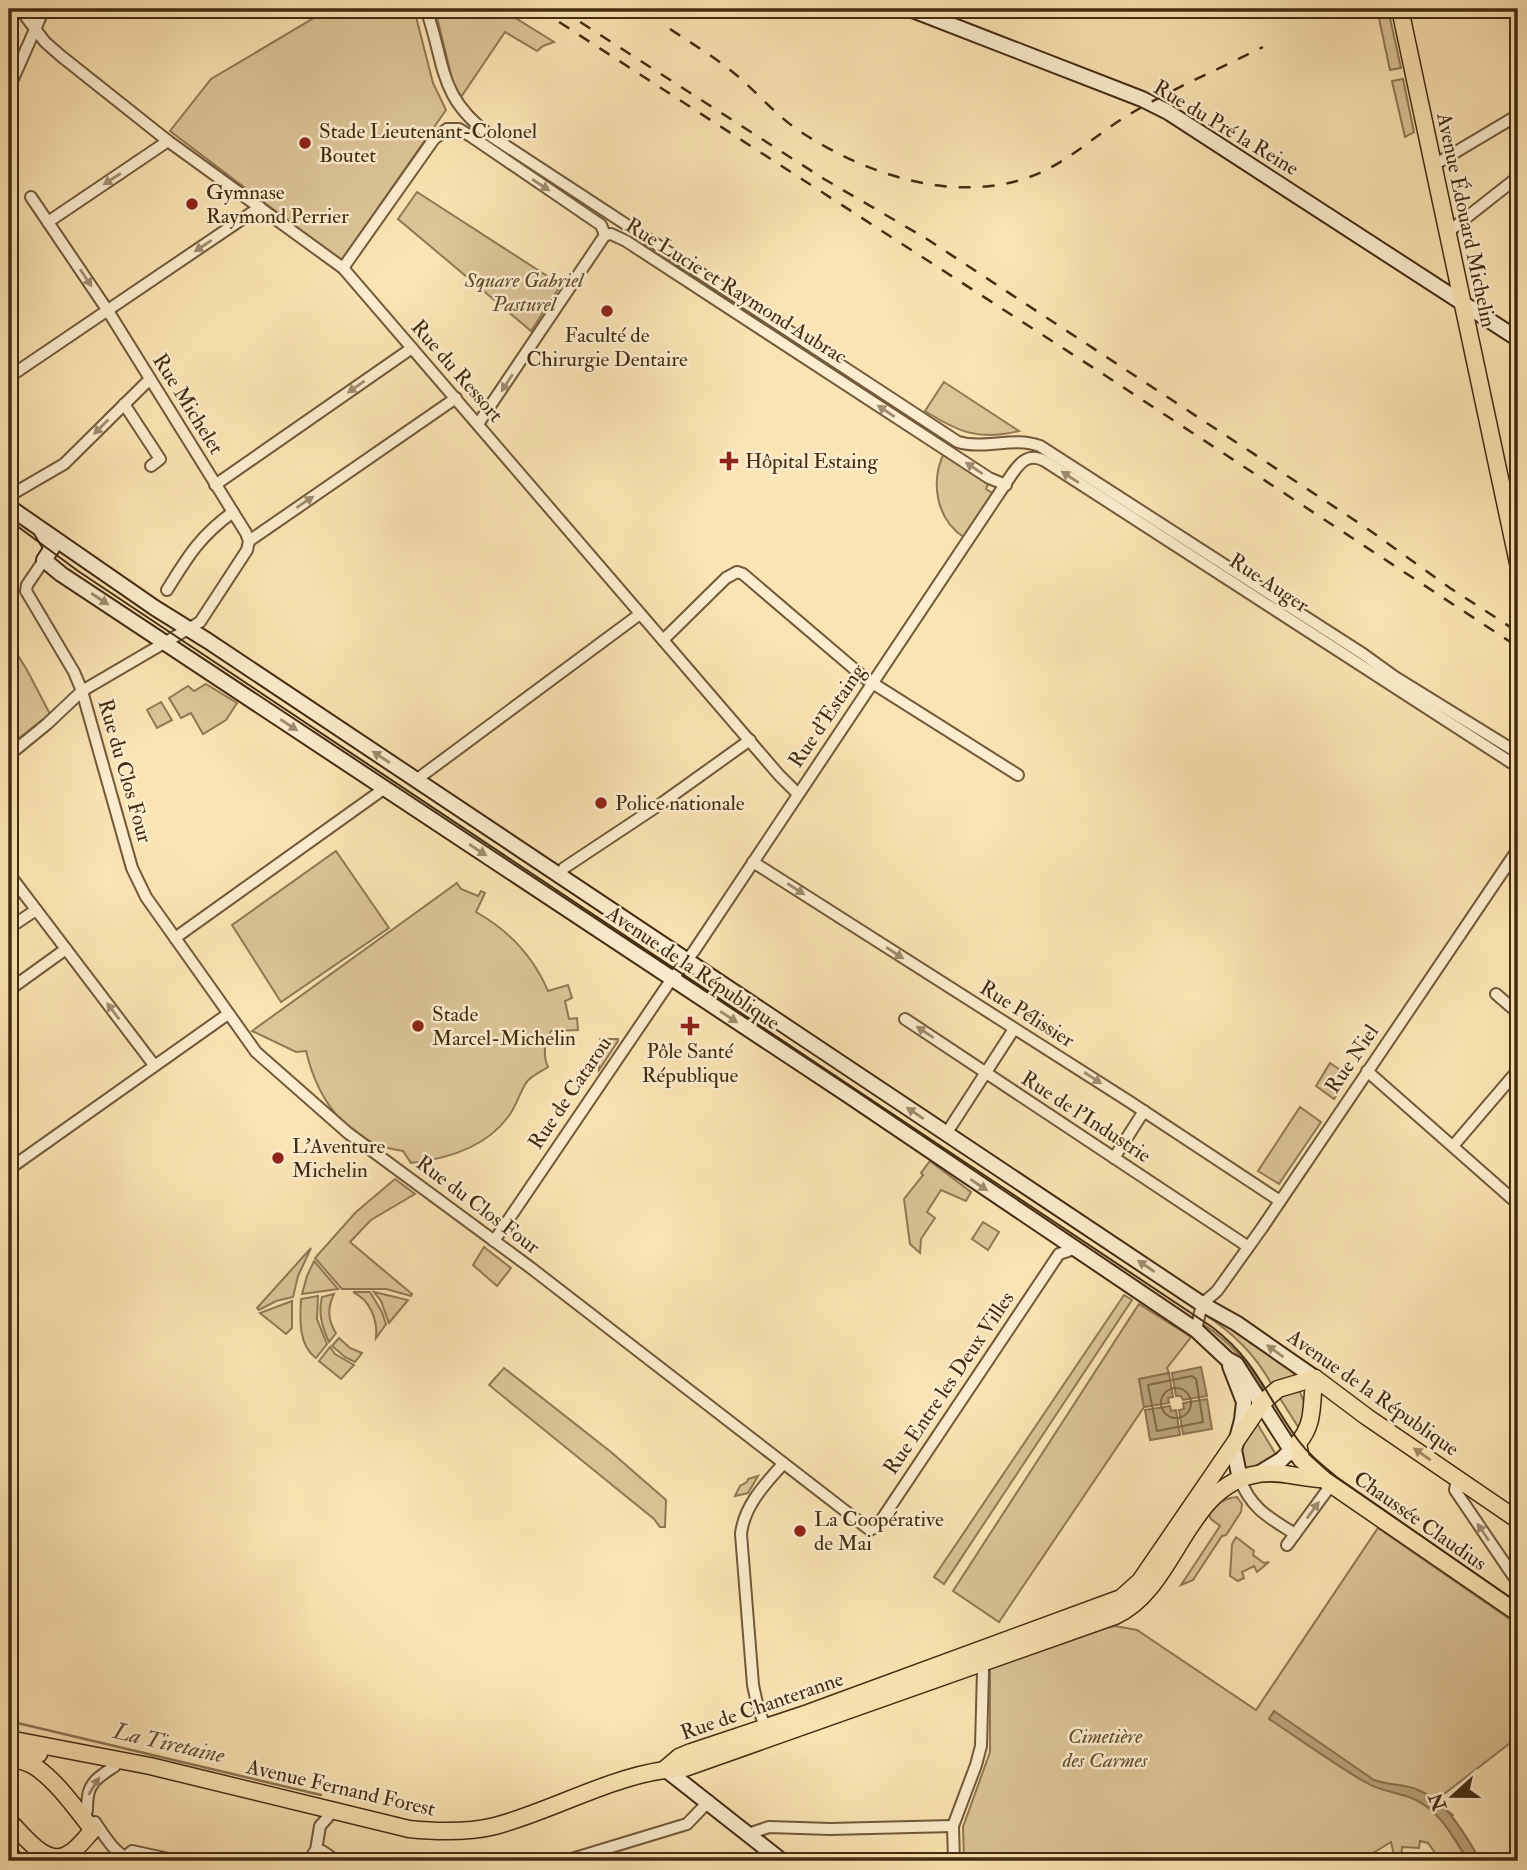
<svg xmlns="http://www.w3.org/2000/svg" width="1527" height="1870" viewBox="0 0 1527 1870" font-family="'IM FELL Double Pica',serif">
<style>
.green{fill:#dcc597;stroke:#907854;stroke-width:2}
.water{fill:#bca57c;stroke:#8c7451;stroke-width:2}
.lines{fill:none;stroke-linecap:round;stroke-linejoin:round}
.shore{stroke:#806846;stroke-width:2}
.stream{stroke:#8c7451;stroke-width:2.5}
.street-casing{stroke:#715939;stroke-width:14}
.secondary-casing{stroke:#432b10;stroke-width:18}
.primary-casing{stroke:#432b10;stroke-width:19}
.street{stroke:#fcedce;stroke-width:10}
.secondary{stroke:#fcedce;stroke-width:14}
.primary{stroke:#fbe4b3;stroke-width:16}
.tram{stroke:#432b10;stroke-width:2}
.rail{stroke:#432b10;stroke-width:2.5;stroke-dasharray:12 12;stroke-linecap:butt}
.oneway{fill:#a08c6f}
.oneway2{fill:#9f8862}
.poi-dot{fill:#8f2418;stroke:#fcedce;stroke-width:2.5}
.labels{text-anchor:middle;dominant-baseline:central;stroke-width:5;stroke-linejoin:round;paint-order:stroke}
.street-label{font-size:21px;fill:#432b10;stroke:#fcedce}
.poi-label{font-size:21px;fill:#432b10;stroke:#fcedce;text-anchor:start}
.park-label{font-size:21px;font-style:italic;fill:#624a2b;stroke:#fcedce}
.water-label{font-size:23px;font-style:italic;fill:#675030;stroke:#fcedce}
</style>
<rect width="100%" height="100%" fill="#fbe4b3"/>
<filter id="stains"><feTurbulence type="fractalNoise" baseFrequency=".00286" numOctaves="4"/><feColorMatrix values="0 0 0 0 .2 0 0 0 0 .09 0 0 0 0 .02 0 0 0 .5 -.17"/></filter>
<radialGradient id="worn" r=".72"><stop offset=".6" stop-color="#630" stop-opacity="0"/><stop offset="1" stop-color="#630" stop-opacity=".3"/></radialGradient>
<g class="green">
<path d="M329,9H414L433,83L446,110L341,261L170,131L211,79Z"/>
<path d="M435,9H501L554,42L543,46L537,51L505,32L461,97L453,83Z"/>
<path d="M1377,9H1388L1401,68L1390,70Z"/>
<path d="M1403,79L1414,132L1405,137L1392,81Z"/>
<path d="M417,192L561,285L531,331L398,219Z"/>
<path d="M678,263L762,319L761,320L676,266Z"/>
<path d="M944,382L1019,431C979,441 958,432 925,411Z"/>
<path d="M945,451L988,484L986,489L994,494L965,538C935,519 930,480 945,451Z"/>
<path d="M9,641L27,670L50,714L9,746V702L13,699L9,689Z"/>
<path d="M206,684L237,703L226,720L203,734L191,713L181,718L169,698L188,686L194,691Z"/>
<path d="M161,702L172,720L157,728L147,710Z"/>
<path d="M336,851L389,928L281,1002L232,925Z"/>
<path d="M457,883L461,889L478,896L481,891L485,893L476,912C510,931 533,956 548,991L568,985L572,998L565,1001L569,1019L577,1018L578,1030L551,1031C544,1040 543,1057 548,1067C541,1072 530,1076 526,1083C519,1094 516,1107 508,1117C485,1148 447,1159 411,1163L403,1151C348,1144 318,1101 306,1051L296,1052L252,1031Z"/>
<path d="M600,1039H618V1041L599,1070Z"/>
<path d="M1330,1063L1349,1076L1334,1099L1316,1086Z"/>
<path d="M1300,1107L1321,1122L1279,1184L1258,1171Z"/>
<path d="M930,1161L971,1192L966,1201L941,1190L927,1212L935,1218L921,1239L920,1253L910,1244L904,1199L923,1175L921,1173Z"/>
<path d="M395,1179L415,1194L371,1220L350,1242L412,1294L411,1296L386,1289H342L315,1258L356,1212Z"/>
<path d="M983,1222L999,1232L988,1250L972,1239Z"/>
<path d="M484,1247L511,1268L497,1286L473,1265Z"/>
<path d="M311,1248L298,1276L293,1297L276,1301L259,1310L257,1308Z"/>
<path d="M314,1261L338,1289L302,1294L307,1276Z"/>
<path d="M353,1292H370L382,1312L386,1324L376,1338C378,1320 370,1300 353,1292Z"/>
<path d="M374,1292L408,1300L389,1323L381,1301Z"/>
<path d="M334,1294C327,1308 328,1321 336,1333L329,1342C322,1327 318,1313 322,1297Z"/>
<path d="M1124,1295L1132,1300L944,1584L934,1577Z"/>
<path d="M318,1296L317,1319L327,1344L316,1358C298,1345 300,1319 301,1299Z"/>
<path d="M292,1301V1328L286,1334L260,1313Z"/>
<path d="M1139,1304L1191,1337L1167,1368L1169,1373L1139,1379L1144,1407L999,1622L953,1591Z"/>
<path d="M1205,1310L1296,1374V1378L1272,1385C1255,1354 1233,1333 1204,1314Z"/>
<path d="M1203,1324C1229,1341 1249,1363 1265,1391L1260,1395L1203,1329Z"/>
<path d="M339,1338L350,1348L362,1353L355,1362L345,1357L332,1346Z"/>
<path d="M330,1347L335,1354L354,1365L341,1379L319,1361Z"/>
<path d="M504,1368L611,1452L666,1500L665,1527H660L654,1519L489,1385Z"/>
<path d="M1293,1390L1300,1392L1307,1410L1300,1430L1278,1395Z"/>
<path d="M1255,1420L1278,1458L1248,1470H1243L1238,1453Z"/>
<path d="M758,1476L748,1493L735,1496L740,1486L747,1482L748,1479Z"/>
<path d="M1237,1497L1242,1504L1241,1512L1226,1535L1222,1536L1193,1580L1181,1585L1220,1526L1211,1519L1209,1515C1215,1504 1225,1498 1237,1497Z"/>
<path d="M1378,1528L1518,1625V1737L1435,1801L1453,1815L1446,1825L1468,1861H1441L1428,1843L1420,1841L1419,1848L1402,1847L1401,1858L1404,1861H1391L1393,1851L1391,1842L1360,1861H964L963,1827L990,1752V1667L1099,1629L1115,1626L1137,1630L1256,1710Z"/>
<path d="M1236,1537L1254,1551L1253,1555L1264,1563L1269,1562L1257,1572L1254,1566L1242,1572L1244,1578L1238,1581L1230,1576L1232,1544Z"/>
</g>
<g class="water">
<path d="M1201,1367L1207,1396L1183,1400L1181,1396H1176L1172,1373Z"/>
<path d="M1169,1373L1173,1397L1168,1398L1169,1403L1144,1407L1139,1379Z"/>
<path d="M1207,1399L1212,1429L1183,1434L1179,1410L1184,1409L1183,1403Z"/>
<path d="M1170,1406L1171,1411L1176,1410L1180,1435L1150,1440L1145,1410Z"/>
<path d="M1274,1711L1374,1780C1388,1785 1403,1784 1416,1789C1448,1801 1464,1834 1481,1861H1469C1454,1839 1441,1812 1416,1800C1399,1792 1381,1792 1365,1782C1332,1763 1301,1740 1269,1719Z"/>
</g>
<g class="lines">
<g class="shore">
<path d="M1192,1376L1196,1379L1203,1422L1157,1431L1148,1385Z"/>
<circle cx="1176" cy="1403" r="15"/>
</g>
<path class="stream" d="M9,1721L321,1795"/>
<g class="street-casing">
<g id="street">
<path d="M20,9L45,42L61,56L168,141L343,268L779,775L798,794"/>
<path d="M426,9C446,65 437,96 491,136L958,442C985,450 1013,436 1040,446L1363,654L1395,677L1518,753"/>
<path d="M9,88L44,9"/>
<path d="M1434,165L1518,115"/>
<path d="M48,222L168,141"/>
<path d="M1448,232L1518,177"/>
<path d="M605,235L611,234L626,241L989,478L1006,485"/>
<path d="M343,268L434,139L447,129H459L472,137L601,225L605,235"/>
<path d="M9,377L260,207"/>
<path d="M124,404L160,459L151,466"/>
<path d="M478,424L605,235"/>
<path d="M215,485L412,348"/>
<path d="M9,496L64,464L150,379"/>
<path d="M249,541L456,398"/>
<path d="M44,560L27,585L26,591L74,672L82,691L132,868L146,897L256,1052L348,1133L531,1268L870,1530L878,1525L1059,1254L1074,1249"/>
<path d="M167,590C188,556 200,536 233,512"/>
<path d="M663,640L726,578L737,572L743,574L866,679L1018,775"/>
<path d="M9,755L47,724L82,691L200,622L247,550L249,541L246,533L108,311L31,197"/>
<path d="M416,780L640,614"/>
<path d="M753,862L1130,1102L1280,1201"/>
<path d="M9,874L154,1065"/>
<path d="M560,876L564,868L662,803L750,740"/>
<path d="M9,928L36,910"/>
<path d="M175,938L385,788"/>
<path d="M9,990L66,949"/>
<path d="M1496,994L1518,1013"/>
<path d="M905,1019L1247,1246"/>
<path d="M1367,1071L1518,1204"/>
<path d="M946,1134L1014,1029"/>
<path d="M1453,1146L1518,1070"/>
<path d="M1114,1158L1144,1111"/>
<path d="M9,1169L228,1014"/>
<path d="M494,1241L669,983L694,951L1012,474C1021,461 1029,453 1045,461L1518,767"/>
<path d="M1196,1330L1202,1304L1217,1291L1262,1228L1518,849"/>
<path d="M1457,1478L1455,1490L1518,1583"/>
<path d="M1240,1479C1251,1509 1270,1518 1295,1534"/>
<path d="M1287,1545L1331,1485"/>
<path d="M765,1726L758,1708L753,1685L741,1534C744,1506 765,1484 783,1464"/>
<path d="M84,1819C89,1811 86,1805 88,1796C90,1781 103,1774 115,1766"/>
<path d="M95,1822C105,1837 115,1854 132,1861"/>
<path d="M748,1834L769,1827L830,1829L953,1826"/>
<path d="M316,1850L322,1851L337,1861"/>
<path d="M124,1858L132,1851L178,1861"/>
<path d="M308,1861L316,1850L320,1826L328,1817"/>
<path d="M565,1861L687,1824L709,1801"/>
<path d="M954,1861L953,1826L976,1765L981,1746L983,1671L979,1660"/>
</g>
</g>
<g class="secondary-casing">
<g id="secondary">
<path d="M910,9L1142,99L1168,112L1518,339"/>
<path d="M9,507L155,608L208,641L1202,1304L1236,1323L1315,1378"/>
<path d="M41,530L52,548L44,560L61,574L848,1095L1196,1330L1227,1359L1236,1364L1291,1450L1301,1459"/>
<path d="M1230,1366L1244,1402L1242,1420L1234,1450L1240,1479"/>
<path d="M1258,1474L1281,1460L1296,1445"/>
<path d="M665,1769L782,1861"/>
</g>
</g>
<g class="primary-casing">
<g id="primary">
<path d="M1400,9L1518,563"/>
<path d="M1315,1378C1310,1403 1316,1422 1298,1443L1301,1459L1323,1479L1518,1613"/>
<path d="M1315,1378L1367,1417L1518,1520"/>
<path d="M9,1739L150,1766L409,1829C438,1832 467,1833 495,1826C559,1809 618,1771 685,1768L1115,1616C1177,1588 1185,1485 1258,1474C1280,1470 1302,1479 1323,1479"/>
<path d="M9,1753L39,1754"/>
<path d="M665,1769L679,1757L691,1752L808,1713L1121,1598L1140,1581L1262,1403L1278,1389L1315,1378"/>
<path d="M9,1821C23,1834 46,1868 68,1854C78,1849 85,1838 93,1830C76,1809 59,1784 37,1768C29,1762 19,1761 11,1757"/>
<path d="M9,1852L15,1861"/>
</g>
</g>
<use href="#street" class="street"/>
<use href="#secondary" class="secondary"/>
<use href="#primary" class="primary"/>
<path class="tram" d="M9,520L78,571L1212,1327C1258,1362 1266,1397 1298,1440C1309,1455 1323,1466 1338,1478L1518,1603"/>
<g class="rail">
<path d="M539,9L1106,376L1518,647"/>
<path d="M560,9L824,179L927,239L1365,527L1450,588L1518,632"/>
<path d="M670,29C694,45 718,59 740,78C761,97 780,119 804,134C873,178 968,208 1046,170C1076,155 1101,131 1130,114C1172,89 1219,69 1263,47"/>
</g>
</g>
<defs><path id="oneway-solid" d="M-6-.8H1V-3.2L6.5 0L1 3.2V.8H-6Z" transform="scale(1.75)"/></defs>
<g class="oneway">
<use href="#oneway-solid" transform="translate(112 179) rotate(147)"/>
<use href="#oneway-solid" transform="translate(541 185) rotate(33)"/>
<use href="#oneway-solid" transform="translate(203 246) rotate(146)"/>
<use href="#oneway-solid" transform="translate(86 278) rotate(56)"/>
<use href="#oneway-solid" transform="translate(507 383) rotate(123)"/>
<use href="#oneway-solid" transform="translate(356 387) rotate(145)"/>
<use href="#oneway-solid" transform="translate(886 411) rotate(-146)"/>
<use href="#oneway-solid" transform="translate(101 427) rotate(135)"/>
<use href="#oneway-solid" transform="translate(974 468) rotate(-146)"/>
<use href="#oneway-solid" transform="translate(1070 477) rotate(-147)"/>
<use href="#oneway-solid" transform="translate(305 502) rotate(-34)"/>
<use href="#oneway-solid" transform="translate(100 599) rotate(33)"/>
<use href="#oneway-solid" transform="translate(289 725) rotate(34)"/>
<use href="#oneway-solid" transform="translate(381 757) rotate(-147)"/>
<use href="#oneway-solid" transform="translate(478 850) rotate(33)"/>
<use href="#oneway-solid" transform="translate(796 889) rotate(33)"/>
<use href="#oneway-solid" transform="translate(895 953) rotate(33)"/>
<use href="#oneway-solid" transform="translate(113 1011) rotate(-127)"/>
<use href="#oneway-solid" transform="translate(729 1017) rotate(33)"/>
<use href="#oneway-solid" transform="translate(925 1032) rotate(-146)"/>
<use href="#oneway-solid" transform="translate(1093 1078) rotate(33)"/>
<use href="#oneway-solid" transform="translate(915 1113) rotate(-146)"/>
<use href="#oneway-solid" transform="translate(979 1185) rotate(34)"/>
<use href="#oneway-solid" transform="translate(1146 1266) rotate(-146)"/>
<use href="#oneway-solid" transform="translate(1275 1351) rotate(-144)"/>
<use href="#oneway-solid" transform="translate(1313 1510) rotate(-54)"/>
<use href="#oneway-solid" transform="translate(1483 1532) rotate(-124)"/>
<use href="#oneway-solid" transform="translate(94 1786) rotate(-58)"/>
</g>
<use class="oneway2" href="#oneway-solid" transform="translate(1422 1454) rotate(-145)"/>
<g class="poi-dot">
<circle cx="305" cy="143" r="7"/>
<circle cx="192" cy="204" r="7"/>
<circle cx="607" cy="311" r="7"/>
<path d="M725.5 450.5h7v7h7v7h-7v7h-7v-7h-7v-7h7z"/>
<circle cx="601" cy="803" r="7"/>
<circle cx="418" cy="1026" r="7"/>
<path d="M686.5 1015.5h7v7h7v7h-7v7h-7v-7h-7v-7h7z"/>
<circle cx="278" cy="1158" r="7"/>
<circle cx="800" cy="1531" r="7"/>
</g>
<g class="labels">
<g class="street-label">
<text transform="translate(1226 128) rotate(31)">Rue du Pré la Reine</text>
<text transform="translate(1466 220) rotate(78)">Avenue Édouard Michelin</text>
<text transform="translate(736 291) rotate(32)">Rue Lucie et Raymond Aubrac</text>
<text transform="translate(457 371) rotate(49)">Rue du Ressort</text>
<text transform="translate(188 404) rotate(58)">Rue Michelet</text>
<text transform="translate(1269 583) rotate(33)">Rue Auger</text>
<text transform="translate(827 716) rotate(-56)">Rue d'Estaing</text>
<text transform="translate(125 771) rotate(74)">Rue du Clos Four</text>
<text transform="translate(693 968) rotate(34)">Avenue de la République</text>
<text transform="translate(1027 1014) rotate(32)">Rue Pélissier</text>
<text transform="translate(1352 1059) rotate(-56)">Rue Niel</text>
<text transform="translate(570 1093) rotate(-56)">Rue de Catarou</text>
<text transform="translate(1086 1117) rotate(33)">Rue de l'Industrie</text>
<text transform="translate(478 1205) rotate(37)">Rue du Clos Four</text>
<text transform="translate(949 1383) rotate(-56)">Rue Entre les Deux Villes</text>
<text transform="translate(1373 1393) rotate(35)">Avenue de la République</text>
<text transform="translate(1420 1521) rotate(35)">Chaussée Claudius</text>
<text transform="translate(762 1706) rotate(-19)">Rue de Chanteranne</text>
<text transform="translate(341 1788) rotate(13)">Avenue Fernand Forest</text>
</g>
<g class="poi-label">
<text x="319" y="131">Stade Lieutenant-Colonel<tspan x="319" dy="24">Boutet</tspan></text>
<text x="206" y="192">Gymnase<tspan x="206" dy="24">Raymond Perrier</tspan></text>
<text x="607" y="335" text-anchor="middle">Faculté de<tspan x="607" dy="24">Chirurgie Dentaire</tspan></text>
<text x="745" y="461">Hôpital Estaing</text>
<text x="615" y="803">Police nationale</text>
<text x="432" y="1014">Stade<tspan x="432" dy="24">Marcel-Michelin</tspan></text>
<text x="690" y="1051" text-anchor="middle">Pôle Santé<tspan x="690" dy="24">République</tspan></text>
<text x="292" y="1146">L'Aventure<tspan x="292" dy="24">Michelin</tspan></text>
<text x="814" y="1519">La Coopérative<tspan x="814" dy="24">de Mai</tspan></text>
</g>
<g class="park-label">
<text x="524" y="280">Square Gabriel<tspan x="524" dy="24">Pasturel</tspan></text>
<text x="1105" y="1736">Cimetière<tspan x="1105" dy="24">des Carmes</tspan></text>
</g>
<g class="water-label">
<text transform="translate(169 1743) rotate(13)">La Tiretaine</text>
</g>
</g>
<rect width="1527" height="1870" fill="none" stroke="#fbe4b3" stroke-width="35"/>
<rect x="10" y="10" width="1506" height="1849" fill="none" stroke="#432b10" stroke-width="3.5"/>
<rect x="18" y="18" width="1492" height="1835" fill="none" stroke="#432b10" stroke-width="2"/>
<g transform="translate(1453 1796) rotate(249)" stroke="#fcedce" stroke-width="5" paint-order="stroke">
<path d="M0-5L12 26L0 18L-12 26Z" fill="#432b10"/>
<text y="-10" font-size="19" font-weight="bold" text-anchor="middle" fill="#432b10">N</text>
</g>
<rect width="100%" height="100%" filter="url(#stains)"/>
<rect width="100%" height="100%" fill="url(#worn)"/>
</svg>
